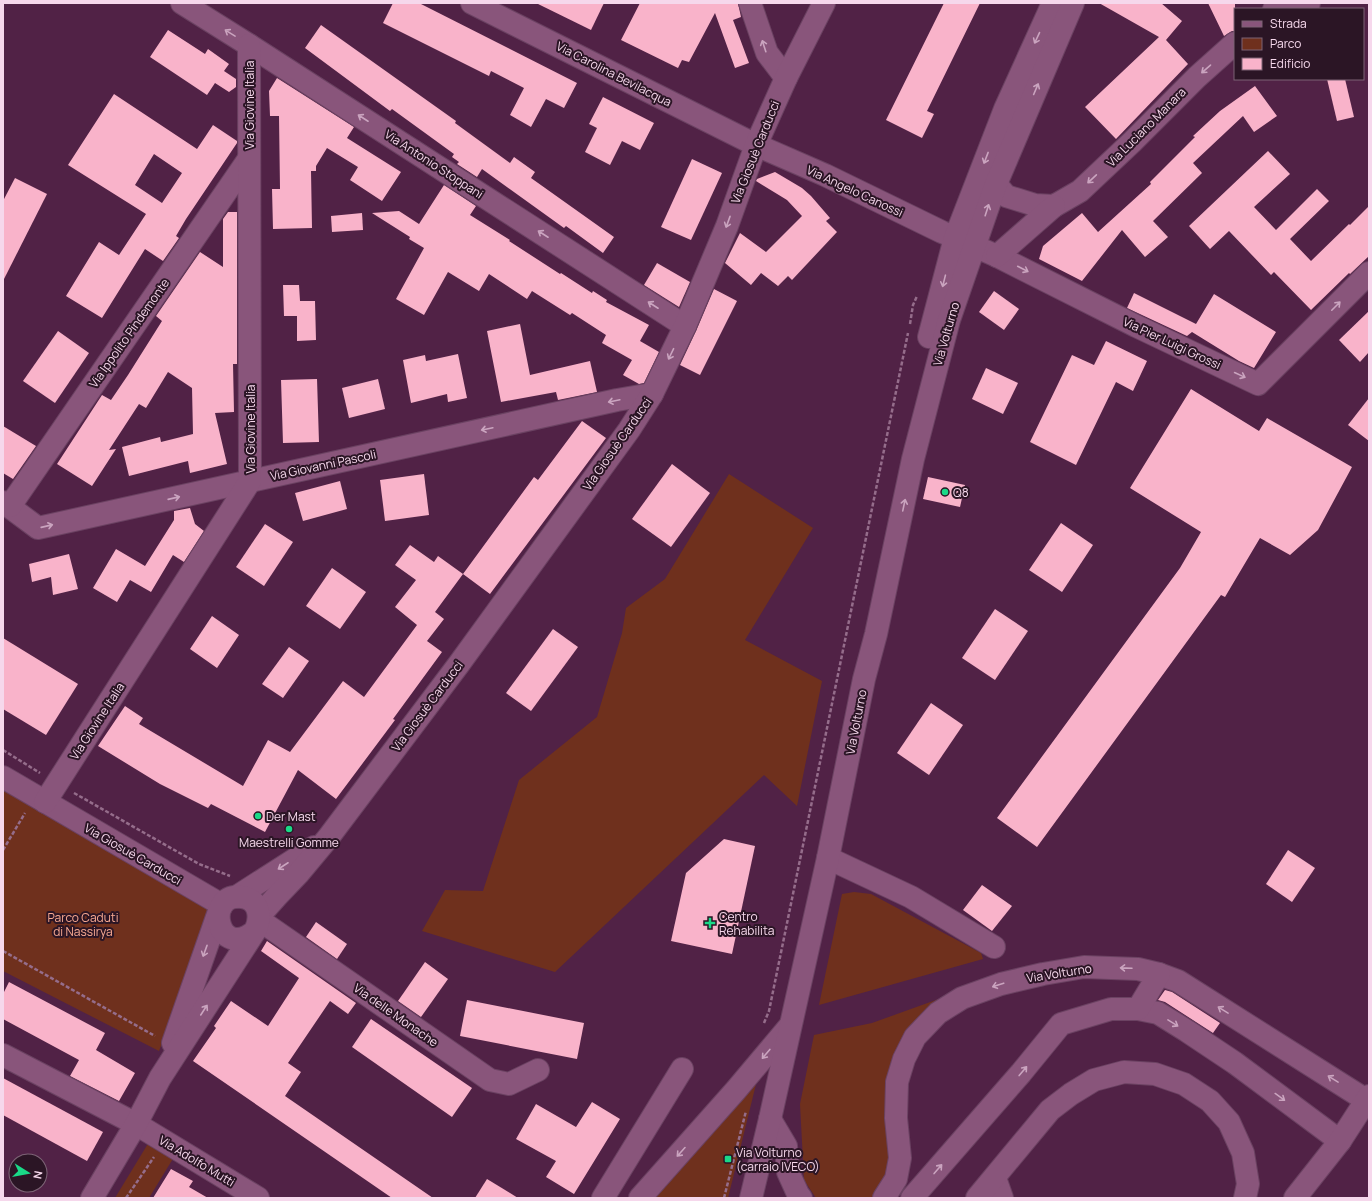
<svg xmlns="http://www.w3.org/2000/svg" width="1372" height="1201" viewBox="0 0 1372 1201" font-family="Manrope,sans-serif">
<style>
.green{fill:#6f301d}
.building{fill:#f9b3ca;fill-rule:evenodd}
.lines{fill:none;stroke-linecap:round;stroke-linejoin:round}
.minor-casing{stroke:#6b4262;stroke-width:24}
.path{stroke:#956d8b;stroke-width:2.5;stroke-dasharray:4 2;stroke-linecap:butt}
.minor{stroke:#89557b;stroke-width:22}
.oneway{stroke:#caa4bf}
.poi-dot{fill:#1ad988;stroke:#2b1525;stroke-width:1.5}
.labels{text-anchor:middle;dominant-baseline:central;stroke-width:4;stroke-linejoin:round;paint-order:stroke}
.street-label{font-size:12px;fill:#f6d8ec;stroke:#2b1525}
.poi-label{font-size:12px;fill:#f6d8ec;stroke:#2b1525;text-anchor:start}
.park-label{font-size:12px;fill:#f9aa92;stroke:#2b1525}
</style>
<rect width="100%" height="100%" fill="#512246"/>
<g class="green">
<path d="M729,474L813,528L745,640L822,681L797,806L764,775L555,972L422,931L445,890L483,891L519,780L597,717L622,633L626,608L665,579Z"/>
<path d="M3,786L210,909L196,954L159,1051L3,971Z"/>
<path d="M854,892L871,894L981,953L983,959L819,1005L842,894Z"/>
<path d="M947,996L902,1041L891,1163L884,1185L872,1198H816L804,1180L800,1104L814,1035L872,1023Z"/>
<path d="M758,1076L728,1198H654Z"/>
<path d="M149,1142L174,1157L149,1198H115Z"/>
</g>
<g class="building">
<path d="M393,3H419L577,83L564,108L546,99L531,127L510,115L524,88L491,71L489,76L383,23Z"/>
<path d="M536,3H604L591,30Z"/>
<path d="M640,3H738L741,17L733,20L749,63L735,68L715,13L689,62L682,60L678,68L621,40Z"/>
<path d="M944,3H980L927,111L934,114L922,138L886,120Z"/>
<path d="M1099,3H1161L1182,21L1166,40L1188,64L1116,139L1085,107L1159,37Z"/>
<path d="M1208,3H1235V31H1232L1224,36Z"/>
<path d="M321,25L456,121L455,123L510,163L514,157L535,172L531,178L614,237L603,253L566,226L564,228L482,169L477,177L457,164L459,162L452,157L454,154L392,109L390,111L305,48Z"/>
<path d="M168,30L205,54L208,49L229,64L224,71L236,79V87L229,92L215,83L207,95L150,57Z"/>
<path d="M277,78L354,127L347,138L401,172L382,201L350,180L358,167L327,148L316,166V171H311L312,228L273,229L272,189H280L279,116H270L269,91Z"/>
<path d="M1327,79H1345L1354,117L1337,121Z"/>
<path d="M1255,86L1277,116L1254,132L1243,116L1193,163L1202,173L1153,221L1168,237L1145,257L1122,230L1082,281L1039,259L1043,246L1082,213L1098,232L1151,184L1150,182L1195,137L1193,136L1220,111Z"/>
<path d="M114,94L197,149L213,125L237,141V143L186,219L176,236L179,238L163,261L145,249L102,318L66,296L99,242L119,255L146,214L68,165ZM154,154L182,173L162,203L135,185Z"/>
<path d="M603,97L654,123L640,150L622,141L610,165L585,152L597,128L589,124Z"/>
<path d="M1268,151L1290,174L1254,207L1276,230L1317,189L1329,201L1290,239L1311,261L1349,224L1350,225L1369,206V256L1350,274L1349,273L1311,310L1274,272L1271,275L1229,231L1210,249L1189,226Z"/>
<path d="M692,159L722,173L691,240L661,227Z"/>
<path d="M775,172L802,188L811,196L830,218L826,221L837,232L792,280L788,276L778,286L761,273L751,285L725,263L740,233L766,252L802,216L787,200L756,181L757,179Z"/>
<path d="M15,178L47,194L3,281V201Z"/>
<path d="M444,185L476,206L470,215L510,240L509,241L560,274L561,273L592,293L593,291L607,300L606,302L649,325L640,341L659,352L644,383L639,384L623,375L632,360L602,343L606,335L572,313L570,315L532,291L527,299L489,274L479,291L448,272L424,315L396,299L424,248L409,239L410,237L372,213L399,211L419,224Z"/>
<path d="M228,212H237V364H233L234,412L215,413L227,464L190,473L188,461L129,476L122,447L160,437L161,442L193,434L192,388L168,372L146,408L139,404L109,450L116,449L92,486L57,464L102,395L111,400L128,375L162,321L156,316L200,252L223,267V219Z"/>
<path d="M362,213L363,230L332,232L331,216Z"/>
<path d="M657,263L690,282L679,307L644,285Z"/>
<path d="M283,285H299L300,301H315L316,340L297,341V316H284Z"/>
<path d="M714,289L737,301L700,375L680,365L696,331Z"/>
<path d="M994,291L1019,309L1004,330L979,312Z"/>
<path d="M1134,293L1196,324L1214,294L1276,332L1254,368L1239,361L1192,332L1187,336L1127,308Z"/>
<path d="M1369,311V352L1360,362L1339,340Z"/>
<path d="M520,324L530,375L590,361L597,392L558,400L556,392L501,402L487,331Z"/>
<path d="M58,331L89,353L55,403L23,381Z"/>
<path d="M1106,341L1147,361L1133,391L1116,382L1076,465L1030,442L1072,355L1094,365Z"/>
<path d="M458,354L467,398L448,402L447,394L411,403L403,360L425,355L426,361Z"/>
<path d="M986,368L1018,383L1003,414L972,399Z"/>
<path d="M317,379L319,442L283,443L281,380Z"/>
<path d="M378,379L385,409L349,418L342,388Z"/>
<path d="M1191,389L1259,431L1267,418L1352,467L1318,530L1290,555L1260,538L1225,597L1221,595L1037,847L997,818L1180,568L1201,532L1130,488Z"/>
<path d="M1369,398V441L1348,425Z"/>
<path d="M582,421L606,438L490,594L463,574L534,477L538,480Z"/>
<path d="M3,426L36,446L13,479L3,473Z"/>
<path d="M672,464L710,493L671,547L632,519Z"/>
<path d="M424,474L429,515L385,521L380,480Z"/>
<path d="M928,477L965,485L960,507L923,499Z"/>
<path d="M340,481L347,509L303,521L295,493Z"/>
<path d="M190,508L195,524L204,531L184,562L173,555L151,592L130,580L117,602L93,588L116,549L145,566L174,520V511Z"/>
<path d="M1061,523L1093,545L1062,592L1029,570Z"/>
<path d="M265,524L293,542L264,586L236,567Z"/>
<path d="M410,545L434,562L438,556L463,574L435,612L444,619L427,641L442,652L393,719L395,720L336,799L298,770L265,832L211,804L208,808L160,784L98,746L125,706L143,718L139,724L243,786L268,740L290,752L343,681L364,697L417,625L395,607L416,580L395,565Z"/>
<path d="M69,554L78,589L53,595L51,577L32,582L29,564Z"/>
<path d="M332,568L366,592L340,629L306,606Z"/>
<path d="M995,609L1028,631L995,680L962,658Z"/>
<path d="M212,616L239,635L217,668L190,649Z"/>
<path d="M553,629L578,647L531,711L506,693Z"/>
<path d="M3,638L78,684L46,735L3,709Z"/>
<path d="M289,647L309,661L283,698L262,684Z"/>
<path d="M931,703L963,725L929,775L897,753Z"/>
<path d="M724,839L755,846L732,954L671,941L686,873Z"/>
<path d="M1288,850L1315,868L1292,902L1266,884Z"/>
<path d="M982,885L1012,906L992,931L963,910Z"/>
<path d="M316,922L347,944L337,959L306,937Z"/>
<path d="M267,941L356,1003L348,1014L330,1001L288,1063L301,1072L285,1096L433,1198H392L193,1061L216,1028L214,1026L231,1001L268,1026L299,978L261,951Z"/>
<path d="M425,962L448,979L421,1017L398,1001Z"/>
<path d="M9,982L105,1033L96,1050L135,1073L119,1101L70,1076L79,1060L3,1019V994Z"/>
<path d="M1165,990L1172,992L1220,1023L1213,1033L1165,1002L1158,1000Z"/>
<path d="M467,1000L584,1023L577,1059L460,1036Z"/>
<path d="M371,1019L472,1088L452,1117L352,1047Z"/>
<path d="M3,1078L103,1132L87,1161L3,1115Z"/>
<path d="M592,1102L620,1119L574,1194L546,1177L556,1161L516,1139L536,1104L576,1127Z"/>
<path d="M171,1169L193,1181L189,1187L208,1198H153Z"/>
<path d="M487,1179L518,1198H475Z"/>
</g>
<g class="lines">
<g class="minor-casing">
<g id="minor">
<path d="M182,3L249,45L685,326"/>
<path d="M472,3L756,145L825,175L942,232L997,256L1136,326L1258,384L1369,273"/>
<path d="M750,3L767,53L786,78"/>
<path d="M1274,9L1278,6L1309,3"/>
<path d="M996,184L1006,196L1035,205L1054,206L1080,191L1132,142L1197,77L1235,43"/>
<path d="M997,256L1054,206"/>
<path d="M929,337L955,238L1005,109L1053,3"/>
<path d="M3,502L38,528L617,400L652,394"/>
<path d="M10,506L248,160"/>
<path d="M3,777L222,905"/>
<path d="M45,802L250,481L249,45"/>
<path d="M828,858L911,897L994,947"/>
<path d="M236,897L314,847"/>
<path d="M260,915L277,896L298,874L328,838L459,664L629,430L652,394L685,326L727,226L756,145L786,78L824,3"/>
<path d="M259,924L268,926L490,1080L509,1084L538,1070"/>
<path d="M1159,974L1178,981L1366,1100"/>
<path d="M1138,1009L1158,1013L1187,1031L1235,1063L1340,1141"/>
<path d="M173,1043L218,914"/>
<path d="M3,1055L136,1124L258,1198"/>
<path d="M770,1119L786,1146L788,1172L798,1194L801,1198"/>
<path d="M995,1178L1002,1198"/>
<path d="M92,1198L136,1124L160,1078L255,931C262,917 259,899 242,897C203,892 217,962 255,931"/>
<path d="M603,1198L682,1069"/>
<path d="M640,1198L736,1090L789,1027"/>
<path d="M751,1198L770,1119L828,858L864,679L876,634L913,459L949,320L996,184L1073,3"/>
<path d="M884,1198L896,1179L900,1158L896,1118L897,1082L904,1059L915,1037L938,1013L962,998L1001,984L1043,974L1084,967L1138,969L1159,974L1138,1009H1111L1061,1024L1021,1073L912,1198"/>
<path d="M977,1198L1050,1110L1071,1094L1094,1080L1124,1072L1155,1074L1184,1084L1210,1101L1229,1122L1243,1153L1248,1184L1245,1198"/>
<path d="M1295,1198L1340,1141L1369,1096"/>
</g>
</g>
<g class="path">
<path d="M910,324L913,305L917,296"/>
<path d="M3,750L40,773"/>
<path d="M74,793L199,864L230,876"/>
<path d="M3,850L25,813"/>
<path d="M3,951L155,1036"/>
<path d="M764,1023L769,1011L908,333"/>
<path d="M126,1198L154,1157"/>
<path d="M724,1198L746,1111"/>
</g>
<use href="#minor" class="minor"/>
</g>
<defs><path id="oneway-shaft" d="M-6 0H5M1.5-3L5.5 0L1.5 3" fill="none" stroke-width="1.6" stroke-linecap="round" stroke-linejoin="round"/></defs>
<g class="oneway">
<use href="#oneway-shaft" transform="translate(230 33) rotate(-148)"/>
<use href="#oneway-shaft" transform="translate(1037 38) rotate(115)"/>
<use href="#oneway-shaft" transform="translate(764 46) rotate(-108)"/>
<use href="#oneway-shaft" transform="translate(1206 69) rotate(139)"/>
<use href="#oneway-shaft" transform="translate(1036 89) rotate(-67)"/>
<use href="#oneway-shaft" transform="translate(363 118) rotate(-147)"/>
<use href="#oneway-shaft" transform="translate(986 158) rotate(111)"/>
<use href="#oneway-shaft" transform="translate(1092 179) rotate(137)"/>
<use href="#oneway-shaft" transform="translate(987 210) rotate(-72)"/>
<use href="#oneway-shaft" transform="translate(728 222) rotate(110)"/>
<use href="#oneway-shaft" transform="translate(543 234) rotate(-147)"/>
<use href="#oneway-shaft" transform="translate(1023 269) rotate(27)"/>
<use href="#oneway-shaft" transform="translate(944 281) rotate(104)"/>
<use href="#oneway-shaft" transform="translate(653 305) rotate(-147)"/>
<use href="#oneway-shaft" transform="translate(1336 306) rotate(-45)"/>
<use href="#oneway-shaft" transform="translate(671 354) rotate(116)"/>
<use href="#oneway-shaft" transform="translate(1240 375) rotate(25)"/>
<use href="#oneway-shaft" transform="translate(614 401) rotate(168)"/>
<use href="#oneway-shaft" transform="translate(487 429) rotate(168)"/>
<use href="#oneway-shaft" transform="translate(174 498) rotate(-13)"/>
<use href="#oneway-shaft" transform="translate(904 505) rotate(-78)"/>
<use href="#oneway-shaft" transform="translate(47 526) rotate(-13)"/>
<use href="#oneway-shaft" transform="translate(283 866) rotate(147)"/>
<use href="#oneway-shaft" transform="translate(205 951) rotate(110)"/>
<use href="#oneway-shaft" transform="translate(1126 968) rotate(-178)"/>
<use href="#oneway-shaft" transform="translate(998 985) rotate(162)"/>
<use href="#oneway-shaft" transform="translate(204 1010) rotate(-57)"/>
<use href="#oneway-shaft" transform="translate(1223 1010) rotate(-148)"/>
<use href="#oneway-shaft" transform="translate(1173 1023) rotate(32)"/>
<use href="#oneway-shaft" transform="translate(766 1054) rotate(130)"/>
<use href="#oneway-shaft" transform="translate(1023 1071) rotate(-50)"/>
<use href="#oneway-shaft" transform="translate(1333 1079) rotate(-148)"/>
<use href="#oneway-shaft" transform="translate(1280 1097) rotate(36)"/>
<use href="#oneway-shaft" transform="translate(681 1152) rotate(132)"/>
<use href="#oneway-shaft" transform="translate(938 1169) rotate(-49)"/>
</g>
<g class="poi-dot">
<circle cx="945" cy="492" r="4"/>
<circle cx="258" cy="816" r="4"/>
<circle cx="289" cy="829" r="4"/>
<path d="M708 917h4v4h4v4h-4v4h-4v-4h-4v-4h4z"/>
<rect x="724" y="1155" width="8" height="8" rx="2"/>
</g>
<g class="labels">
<g class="street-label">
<text transform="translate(614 74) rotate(27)">Via Carolina Bevilacqua</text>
<text transform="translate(249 105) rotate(-90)">Via Giovine Italia</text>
<text transform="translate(1146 127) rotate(-45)">Via Luciano Manara</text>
<text transform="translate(755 152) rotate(-68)">Via Giosuè Carducci</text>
<text transform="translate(434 164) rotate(33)">Via Antonio Stoppani</text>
<text transform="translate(855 191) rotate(25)">Via Angelo Canossi</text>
<text transform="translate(129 333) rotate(-55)">Via Ippolito Pindemonte</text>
<text transform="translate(946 334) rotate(-74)">Via Volturno</text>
<text transform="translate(1172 343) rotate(25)">Via Pier Luigi Grossi</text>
<text transform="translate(250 429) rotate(-90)">Via Giovine Italia</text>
<text transform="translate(617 444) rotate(-55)">Via Giosuè Carducci</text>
<text transform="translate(323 465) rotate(-12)">Via Giovanni Pascoli</text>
<text transform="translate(427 706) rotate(-53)">Via Giosuè Carducci</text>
<text transform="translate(97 721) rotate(-57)">Via Giovine Italia</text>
<text transform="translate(856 722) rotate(-79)">Via Volturno</text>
<text transform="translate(133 854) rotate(30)">Via Giosuè Carducci</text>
<text transform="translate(1059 973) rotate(-9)">Via Volturno</text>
<text transform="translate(396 1015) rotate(35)">Via delle Monache</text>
<text transform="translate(197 1161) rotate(31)">Via Adolfo Mutti</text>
</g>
<g class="poi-label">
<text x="953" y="492">Q8</text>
<text x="266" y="816">Der Mast</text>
<text x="289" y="842" text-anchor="middle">Maestrelli Gomme</text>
<text x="719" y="916">Centro<tspan x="719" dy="14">Rehabilita</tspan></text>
<text x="736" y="1152">Via Volturno<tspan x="736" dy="14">(carraio IVECO)</tspan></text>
</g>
<g class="park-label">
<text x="83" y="917">Parco Caduti<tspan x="83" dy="14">di Nassirya</tspan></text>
</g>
</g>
<rect width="1372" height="1201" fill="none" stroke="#f6d8ec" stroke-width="8"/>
<rect x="1234" y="8" width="130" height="72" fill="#2b1525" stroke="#7c6375"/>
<rect x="1242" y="21" width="20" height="6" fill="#89557b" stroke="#7c6375"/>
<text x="1270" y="28" font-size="12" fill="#f6d8ec">Strada</text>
<rect x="1242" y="38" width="20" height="12" fill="#6f301d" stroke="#7c6375"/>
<text x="1270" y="48" font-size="12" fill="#f6d8ec">Parco</text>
<rect x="1242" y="58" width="20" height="12" fill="#f9b3ca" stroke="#7c6375"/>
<text x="1270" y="68" font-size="12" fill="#f6d8ec">Edificio</text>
<g transform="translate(28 1173) rotate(101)"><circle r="19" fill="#2b1525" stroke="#7c6375"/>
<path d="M0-3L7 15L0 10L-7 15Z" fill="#1ad988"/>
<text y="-6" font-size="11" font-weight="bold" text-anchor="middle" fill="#f6d8ec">N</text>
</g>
</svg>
